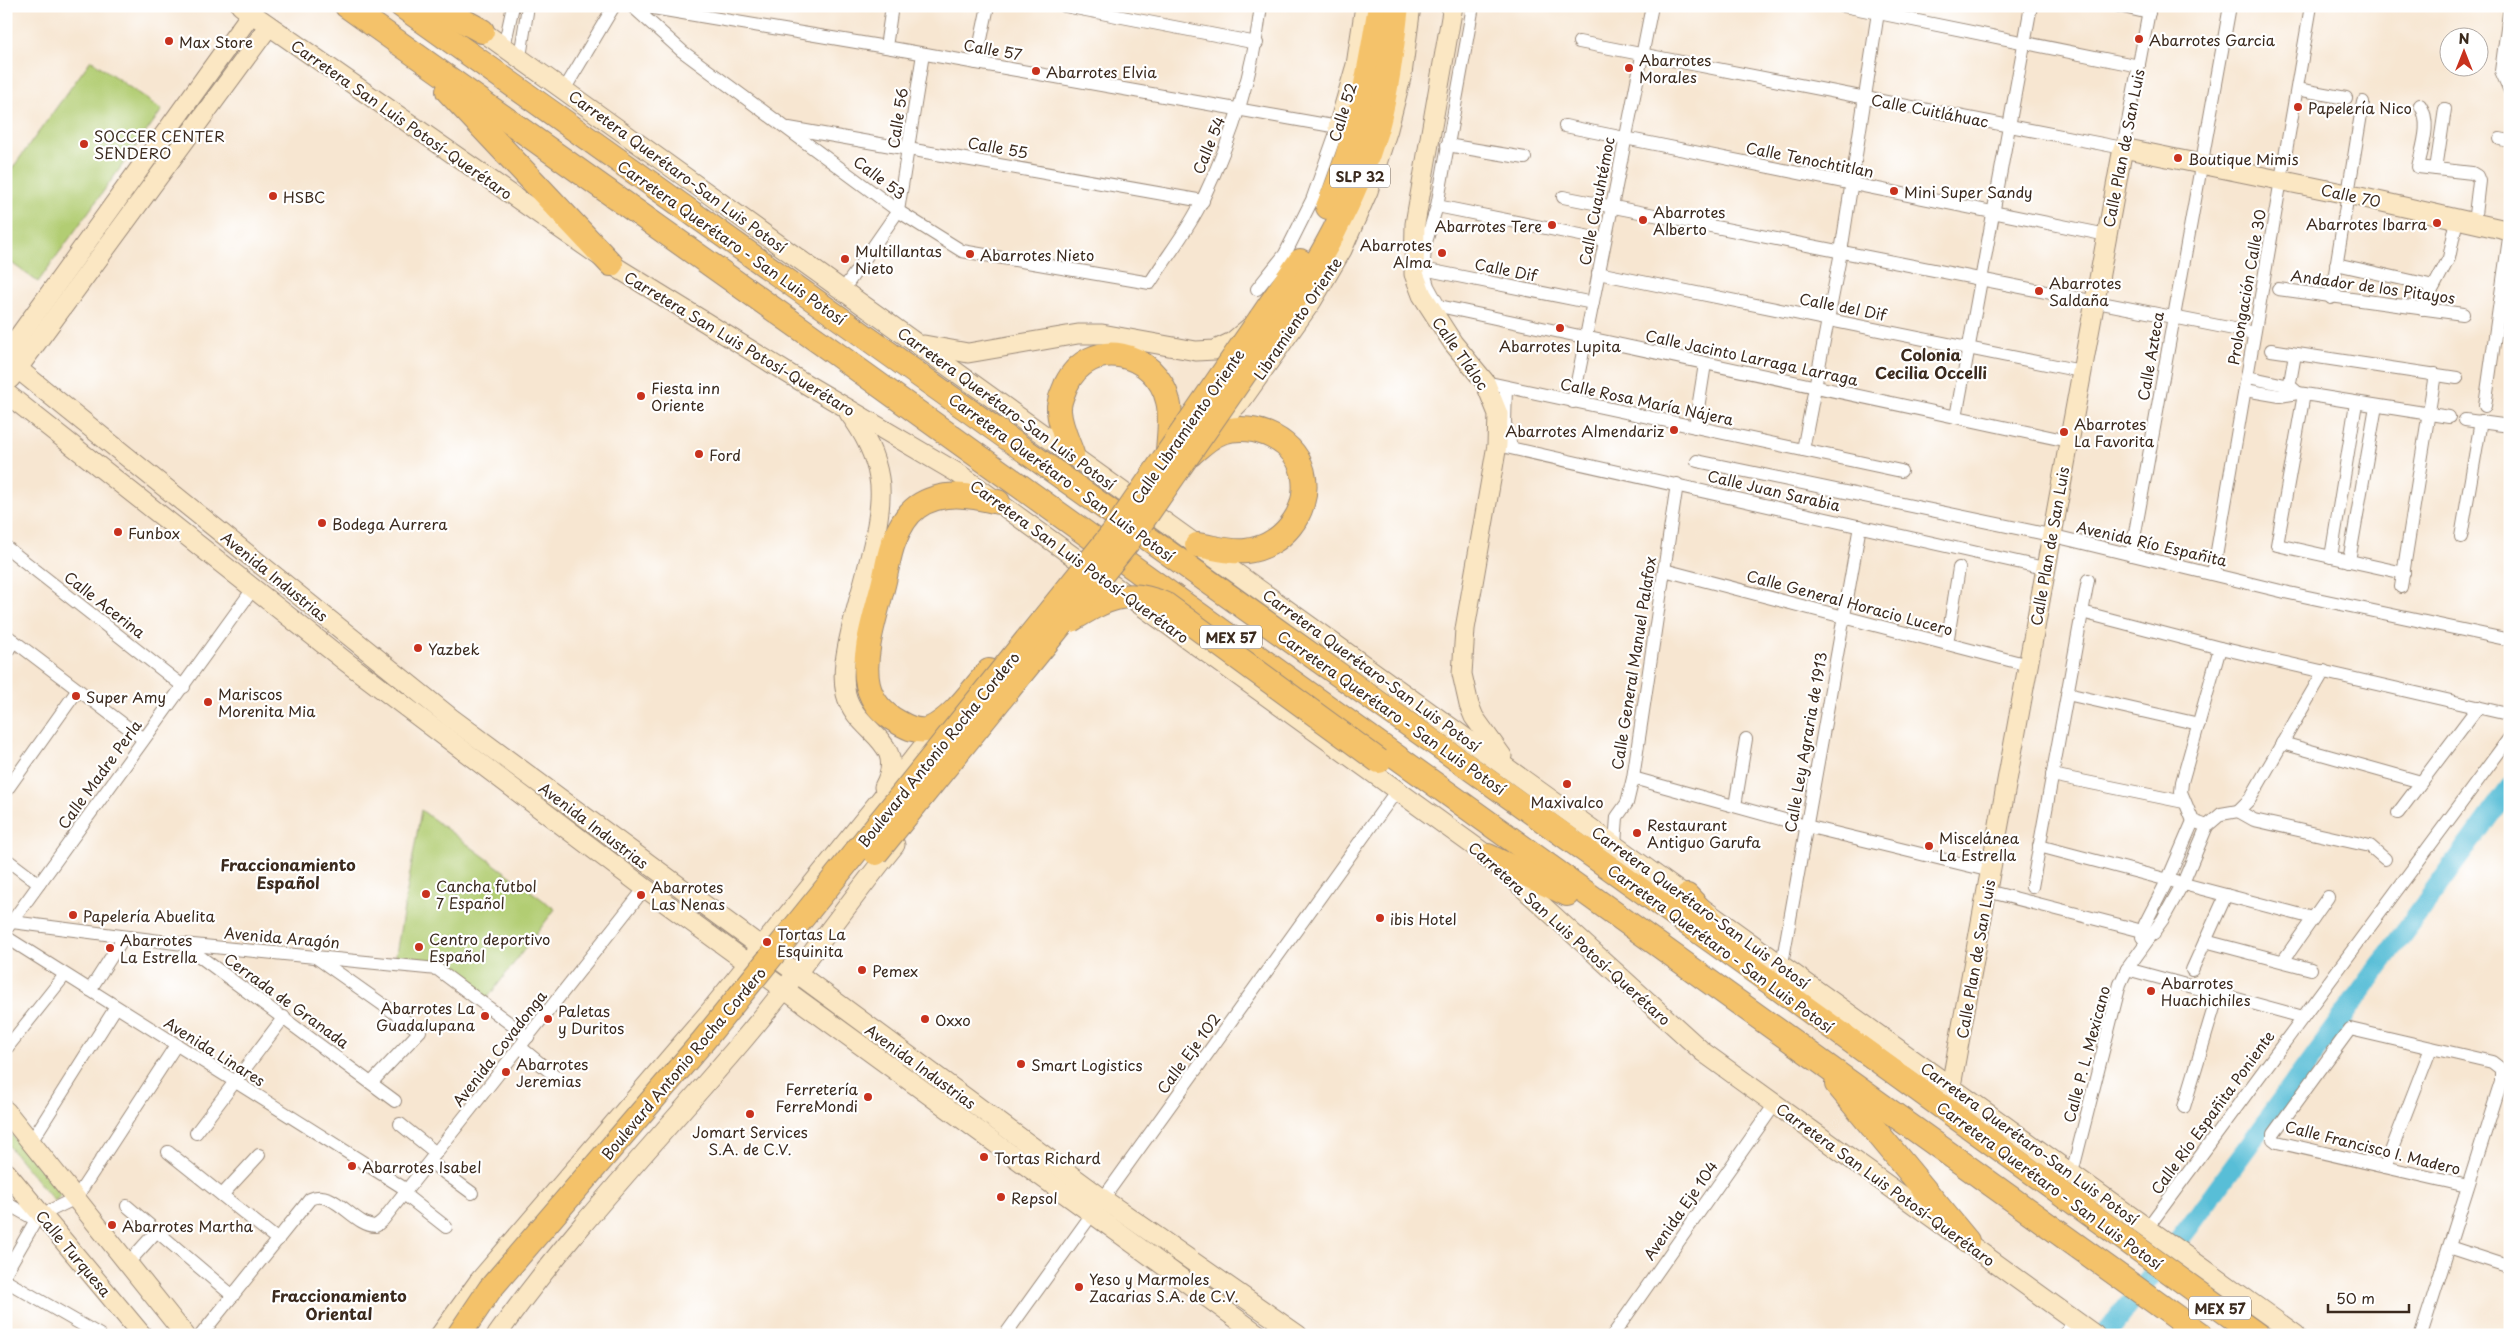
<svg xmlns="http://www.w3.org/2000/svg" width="2516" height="1341" viewBox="0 0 2516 1341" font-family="'Playpen Sans',sans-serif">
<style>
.green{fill:#b2cd73;stroke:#767c48}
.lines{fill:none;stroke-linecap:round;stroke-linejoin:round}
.river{stroke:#59bed7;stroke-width:20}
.street-casing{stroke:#998878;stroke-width:14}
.secondary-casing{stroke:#998878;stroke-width:21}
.highway-casing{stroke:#998878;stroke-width:26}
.street{stroke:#fff;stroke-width:12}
.secondary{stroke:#fbe7c3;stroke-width:19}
.highway{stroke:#f4c26a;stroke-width:24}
.highway-bridge-casing{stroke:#998878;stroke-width:26;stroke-linecap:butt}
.highway-bridge{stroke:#f4c26a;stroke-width:24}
.poi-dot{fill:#c8321e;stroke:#fff;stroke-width:2}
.labels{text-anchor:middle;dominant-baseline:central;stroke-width:4.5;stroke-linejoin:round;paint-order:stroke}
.shield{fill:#fff;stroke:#766a62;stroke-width:1}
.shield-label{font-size:14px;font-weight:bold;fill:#3b2a1e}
.poi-label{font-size:15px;fill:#3b2a1e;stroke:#fff;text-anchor:start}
.street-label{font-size:15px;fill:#3b2a1e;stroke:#fff}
.neighbourhood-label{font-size:16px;font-weight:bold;fill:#3b2a1e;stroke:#fff}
</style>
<rect width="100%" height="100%" fill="#fff"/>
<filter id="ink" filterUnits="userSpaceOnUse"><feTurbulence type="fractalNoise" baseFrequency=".02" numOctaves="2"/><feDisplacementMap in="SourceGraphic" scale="10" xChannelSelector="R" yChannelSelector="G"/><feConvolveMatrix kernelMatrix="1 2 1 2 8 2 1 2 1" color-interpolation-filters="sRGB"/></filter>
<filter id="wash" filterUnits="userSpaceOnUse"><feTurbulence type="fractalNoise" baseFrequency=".0096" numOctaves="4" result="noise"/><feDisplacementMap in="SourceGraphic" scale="20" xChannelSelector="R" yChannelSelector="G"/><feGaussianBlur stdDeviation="1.12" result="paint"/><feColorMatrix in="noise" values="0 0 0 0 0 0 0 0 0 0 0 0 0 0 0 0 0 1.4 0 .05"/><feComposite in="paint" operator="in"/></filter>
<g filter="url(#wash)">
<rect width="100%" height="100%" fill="#f7e6d1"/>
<g class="green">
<path d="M91,60L162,110L38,282L6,259V177Z"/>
<path d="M421,810L555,909L486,1000L438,964L395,960Z"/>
<path d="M6,1128L61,1194L55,1202L6,1143Z"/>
</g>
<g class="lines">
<path class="river" d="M2105,1335L2189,1227L2510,787"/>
</g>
</g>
<g filter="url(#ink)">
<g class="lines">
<g class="street-casing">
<g id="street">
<path d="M632,6L682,51L898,211L962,251L1150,283C1167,256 1190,228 1203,199C1232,138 1253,74 1261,6"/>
<path d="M641,6L886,47L1338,127L1312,200L1285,254L1257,289"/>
<path d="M1065,6L1257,43"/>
<path d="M1473,6L1437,206L1426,242L1423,269L1428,286L1439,306L2068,441"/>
<path d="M1844,6L2139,66"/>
<path d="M2119,6L2149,13"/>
<path d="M2510,6L2501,71L2510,91"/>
<path d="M1579,42L2123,148L2150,6"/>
<path d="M504,47L513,6"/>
<path d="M886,47L892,6"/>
<path d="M520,57L528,6"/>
<path d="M976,63L988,6"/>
<path d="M2297,89L2346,98"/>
<path d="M564,90L614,6"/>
<path d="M2420,105C2432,123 2422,147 2418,167L2472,173L2477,176L2479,181L2474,223"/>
<path d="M1565,126L2107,235"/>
<path d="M789,128L1203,201"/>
<path d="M2500,139L2510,141"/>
<path d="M1447,145L1525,158"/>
<path d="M2436,169L2445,109"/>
<path d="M1563,197L2254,333"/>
<path d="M1437,206L1605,240"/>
<path d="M2336,264L2434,286"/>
<path d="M1418,272L1423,269L1593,303"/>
<path d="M1598,273L2081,371"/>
<path d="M2278,289L2463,314"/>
<path d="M843,290L898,211L923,54"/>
<path d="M2331,298L2363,102"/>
<path d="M2422,309L2449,258L2457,219"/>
<path d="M2271,350L2457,378"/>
<path d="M2248,377L2290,386L2298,393"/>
<path d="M1485,382L1901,471"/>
<path d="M1506,387L1505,423L1511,447"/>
<path d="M2245,390L2280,396L2298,393L2449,417"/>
<path d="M2288,394L2295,354"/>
<path d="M2304,394L2277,545L2404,573"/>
<path d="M1573,402L1652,6"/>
<path d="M2485,406L2510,231"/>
<path d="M1956,417L2031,6"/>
<path d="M2465,420L2510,426"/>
<path d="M1695,427L1705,364"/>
<path d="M1497,445L2044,568"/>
<path d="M1803,450L1841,252L1879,6"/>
<path d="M1697,461L2050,535L2289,593L2510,640"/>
<path d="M2461,537L2481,421"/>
<path d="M6,547L184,687"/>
<path d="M2131,555L2230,6"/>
<path d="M2331,557L2356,403"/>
<path d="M2349,561L2376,406"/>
<path d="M1664,570L2028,665"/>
<path d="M2213,574L2311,6"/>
<path d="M2401,587L2435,374"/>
<path d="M2082,612L2220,648L2503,713"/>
<path d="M6,635L143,739"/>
<path d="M1947,644L1959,568"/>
<path d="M6,653L14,641"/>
<path d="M2067,694L2199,724"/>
<path d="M2282,743L2421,782"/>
<path d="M2052,775L2184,802"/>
<path d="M1633,778L1806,826L1991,871"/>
<path d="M6,791L77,691"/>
<path d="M1735,806L1746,739"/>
<path d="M2238,811L2250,799L2324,671"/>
<path d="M2238,811L2254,820L2370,846L2385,859"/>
<path d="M2398,813L2478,707"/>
<path d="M2207,826L2193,821L2181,792L2182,782L2220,648"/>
<path d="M1615,844L1617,817L1627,803L1633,778L1677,484"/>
<path d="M2039,846L2313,918"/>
<path d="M6,859L39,884"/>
<path d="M2032,887L2088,580"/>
<path d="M1987,891L2154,934"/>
<path d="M12,922L183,944L437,969L528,1037"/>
<path d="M8,927L253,589"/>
<path d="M6,937L407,1190"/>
<path d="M2142,937L2145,924L2168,879L2193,821"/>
<path d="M2205,941L2311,969"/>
<path d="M183,944L395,1101"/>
<path d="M317,958L420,1031L372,1082"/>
<path d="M2283,961L2328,897"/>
<path d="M1782,964L1860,526"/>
<path d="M2127,969L2303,1017"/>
<path d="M2192,970L2226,895"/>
<path d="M90,990L124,937"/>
<path d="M520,1047L559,1079"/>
<path d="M6,1049L65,975"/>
<path d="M2184,1107L2218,994"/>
<path d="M400,1124L436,1153"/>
<path d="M196,1133L284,1017"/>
<path d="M31,1142L116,1007"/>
<path d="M168,1152L278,1240"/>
<path d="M430,1162L472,1193"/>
<path d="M2385,1167L2431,1048"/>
<path d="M2072,1173L2120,984L2127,969L2163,919L2183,883L2207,826L2221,814L2238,811"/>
<path d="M404,1194L446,1227"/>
<path d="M222,1195L259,1155"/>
<path d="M6,1203L36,1220"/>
<path d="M127,1206L233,1296"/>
<path d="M2148,1227L2510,737"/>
<path d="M2449,1247L2510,1267"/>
<path d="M128,1263L156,1232"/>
<path d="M6,1272L36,1220L43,1214L76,1198L176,1045"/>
<path d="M6,1281L100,1335"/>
<path d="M201,1335L310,1199C334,1187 353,1226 376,1226L383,1220L645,888"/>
<path d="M1005,1335L1397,790"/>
<path d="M1613,1335L1775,1104"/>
<path d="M2064,1335L2074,1320"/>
<path d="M2421,1335L2501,1082V1069L2492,1062L2350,1029L2273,1134V1139L2277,1142L2467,1186"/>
</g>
</g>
<g class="secondary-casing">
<g id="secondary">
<path d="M241,6L611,264L794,377L959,474L1488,856L1703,1052L2095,1335"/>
<path d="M1453,6L1415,224L1414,274L1422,295L1453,343L1485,382L1498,414L1497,445L1465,629L1462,674L1469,705L1474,717L1502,756"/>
<path d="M472,24L2296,1335"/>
<path d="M1338,127L1356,65L1365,6"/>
<path d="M924,345L968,353L1078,334H1102L1196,351L1215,350L1232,342L1250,327"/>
<path d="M6,354L251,14"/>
<path d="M6,363L18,369L451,718L1103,1199L1298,1335"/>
<path d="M10,379L269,26"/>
<path d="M6,393L345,661L645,888L1259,1335"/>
<path d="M849,413C864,433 875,453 879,478C886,515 861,588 852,626C847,648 841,672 846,694C856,734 909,740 884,787"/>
<path d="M1219,423L1242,400L1312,301L1342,250L1368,191L1388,129L1402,74L1411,6"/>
<path d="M1951,1086C2008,773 2064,460 2123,148L2347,194L2510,231"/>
<path d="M6,1111L185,1335"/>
<path d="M6,1172L142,1335"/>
<path d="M440,1335L479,1281L710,1011L942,723"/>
<path d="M497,1335C571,1230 661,1137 744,1039C797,977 843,909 895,845"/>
</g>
</g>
<g class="highway-casing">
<g id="highway">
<path d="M347,6L821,343L2201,1335"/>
<path d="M402,6L1771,983L2257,1335"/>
<path d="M436,6L482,31"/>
<path d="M448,91L611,264"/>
<path d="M1328,207C1357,143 1369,75 1380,6"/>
<path d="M1261,318L1300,261"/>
<path d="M1276,328C1318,265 1355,200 1377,127C1388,87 1392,47 1397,6"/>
<path d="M1072,454C1067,440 1060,426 1059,411C1058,402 1063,393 1066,385C1090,335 1156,351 1168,401C1172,416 1169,435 1168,451"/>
<path d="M1191,454C1200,446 1210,436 1222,432C1255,421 1299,441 1304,478C1309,514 1281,547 1246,551C1231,553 1212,547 1197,545"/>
<path d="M989,671C972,690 954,718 930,729C919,733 908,728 898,722C883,714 872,702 868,685C861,655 877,611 884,581C887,568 889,553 894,541C899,528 906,515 917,507C941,490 971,495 998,502"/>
<path d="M1488,856L1567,894"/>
<path d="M1687,896L1728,939"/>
<path d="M1837,1084L1967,1241"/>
</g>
</g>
<use href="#street" class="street"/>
<use href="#secondary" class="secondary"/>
<use href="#highway" class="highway"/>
<g class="highway-bridge-casing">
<g id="highway-bridge">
<path d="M1071,620C1106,599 1126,587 1166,605L1379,761"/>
<path d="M876,853L1127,543L1276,328"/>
<path d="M459,1335L490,1289L703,1041L1113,533L1261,318"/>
</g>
</g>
<use href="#highway-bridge" class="highway-bridge"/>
</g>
</g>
<g class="poi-dot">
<circle cx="2139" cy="39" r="5"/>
<circle cx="169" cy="41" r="5"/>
<circle cx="1629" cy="68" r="5"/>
<circle cx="1036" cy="71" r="5"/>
<circle cx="2298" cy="107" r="5"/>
<circle cx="84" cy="144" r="5"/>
<circle cx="2178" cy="158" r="5"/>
<circle cx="1894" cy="191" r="5"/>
<circle cx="273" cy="196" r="5"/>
<circle cx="1643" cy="220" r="5"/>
<circle cx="2437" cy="223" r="5"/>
<circle cx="1552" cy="225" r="5"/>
<circle cx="1442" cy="253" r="5"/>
<circle cx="970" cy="254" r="5"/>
<circle cx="845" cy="259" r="5"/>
<circle cx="2039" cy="291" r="5"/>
<circle cx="1560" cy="328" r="5"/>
<circle cx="641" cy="396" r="5"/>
<circle cx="1674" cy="430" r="5"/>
<circle cx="2064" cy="432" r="5"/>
<circle cx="699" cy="454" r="5"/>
<circle cx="322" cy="523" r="5"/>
<circle cx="118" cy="532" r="5"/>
<circle cx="418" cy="648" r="5"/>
<circle cx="76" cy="696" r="5"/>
<circle cx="208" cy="702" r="5"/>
<circle cx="1567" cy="784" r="5"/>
<circle cx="1637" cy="833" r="5"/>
<circle cx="1929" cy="846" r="5"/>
<circle cx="426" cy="894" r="5"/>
<circle cx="641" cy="895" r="5"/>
<circle cx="73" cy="915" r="5"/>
<circle cx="1380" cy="918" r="5"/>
<circle cx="767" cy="942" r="5"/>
<circle cx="419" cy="947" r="5"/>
<circle cx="110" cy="948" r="5"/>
<circle cx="862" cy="970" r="5"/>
<circle cx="2151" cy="991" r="5"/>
<circle cx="485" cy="1016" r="5"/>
<circle cx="548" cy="1019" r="5"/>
<circle cx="925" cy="1019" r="5"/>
<circle cx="1021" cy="1064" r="5"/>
<circle cx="506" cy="1072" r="5"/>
<circle cx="868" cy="1097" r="5"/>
<circle cx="750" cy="1114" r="5"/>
<circle cx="984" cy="1157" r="5"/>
<circle cx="352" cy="1166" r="5"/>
<circle cx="1001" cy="1197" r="5"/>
<circle cx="112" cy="1225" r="5"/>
<circle cx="1079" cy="1287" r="5"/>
</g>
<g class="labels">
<g class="shield">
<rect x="1330" y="164.5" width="60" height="23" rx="4"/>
<rect x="1200" y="625.5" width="62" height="23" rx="4"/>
<rect x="2189" y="1296.5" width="62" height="23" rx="4"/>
</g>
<g class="shield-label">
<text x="1360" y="176">SLP 32</text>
<text x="1231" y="637">MEX 57</text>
<text x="2220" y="1308">MEX 57</text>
</g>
<g class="poi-label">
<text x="2149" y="39">Abarrotes Garcia</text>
<text x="179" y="41">Max Store</text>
<text x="1639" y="59">Abarrotes<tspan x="1639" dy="17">Morales</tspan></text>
<text x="1046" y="71">Abarrotes Elvia</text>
<text x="2308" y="107">Papelería Nico</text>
<text x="94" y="135">SOCCER CENTER<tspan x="94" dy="17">SENDERO</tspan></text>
<text x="2188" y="158">Boutique Mimis</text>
<text x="1904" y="191">Mini Super Sandy</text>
<text x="283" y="196">HSBC</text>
<text x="1653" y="211">Abarrotes<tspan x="1653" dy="17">Alberto</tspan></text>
<text x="2427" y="223" text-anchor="end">Abarrotes Ibarra</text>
<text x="1542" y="225" text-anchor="end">Abarrotes Tere</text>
<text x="1432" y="244" text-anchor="end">Abarrotes<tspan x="1432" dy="17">Alma</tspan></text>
<text x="855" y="250">Multillantas<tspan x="855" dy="17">Nieto</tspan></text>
<text x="980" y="254">Abarrotes Nieto</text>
<text x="2049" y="282">Abarrotes<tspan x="2049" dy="17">Saldaña</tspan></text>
<text x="1560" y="345" text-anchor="middle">Abarrotes Lupita</text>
<text x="651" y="387">Fiesta inn<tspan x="651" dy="17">Oriente</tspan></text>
<text x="2074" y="423">Abarrotes<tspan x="2074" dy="17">La Favorita</tspan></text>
<text x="1664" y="430" text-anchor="end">Abarrotes Almendariz</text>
<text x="709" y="454">Ford</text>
<text x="332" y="523">Bodega Aurrera</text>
<text x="128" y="532">Funbox</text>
<text x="428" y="648">Yazbek</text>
<text x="218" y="693">Mariscos<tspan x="218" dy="17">Morenita Mia</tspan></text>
<text x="86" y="696">Super Amy</text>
<text x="1567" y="801" text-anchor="middle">Maxivalco</text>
<text x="1647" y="824">Restaurant<tspan x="1647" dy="17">Antiguo Garufa</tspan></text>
<text x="1939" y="837">Miscelánea<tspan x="1939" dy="17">La Estrella</tspan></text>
<text x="436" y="885">Cancha futbol<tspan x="436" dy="17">7 Español</tspan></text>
<text x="651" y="886">Abarrotes<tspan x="651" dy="17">Las Nenas</tspan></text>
<text x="83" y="915">Papelería Abuelita</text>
<text x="1390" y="918">ibis Hotel</text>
<text x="777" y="933">Tortas La<tspan x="777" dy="17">Esquinita</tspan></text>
<text x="429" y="938">Centro deportivo<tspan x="429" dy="17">Español</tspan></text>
<text x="120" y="939">Abarrotes<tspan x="120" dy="17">La Estrella</tspan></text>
<text x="872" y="970">Pemex</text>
<text x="2161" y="982">Abarrotes<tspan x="2161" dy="17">Huachichiles</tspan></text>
<text x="475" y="1007" text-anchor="end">Abarrotes La<tspan x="475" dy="17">Guadalupana</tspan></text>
<text x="558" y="1010">Paletas<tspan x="558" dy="17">y Duritos</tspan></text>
<text x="935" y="1019">Oxxo</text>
<text x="516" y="1063">Abarrotes<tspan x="516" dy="17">Jeremias</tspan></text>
<text x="1031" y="1064">Smart Logistics</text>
<text x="858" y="1088" text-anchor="end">Ferretería<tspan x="858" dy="17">FerreMondi</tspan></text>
<text x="750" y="1131" text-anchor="middle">Jomart Services<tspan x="750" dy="17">S.A. de C.V.</tspan></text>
<text x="994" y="1157">Tortas Richard</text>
<text x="362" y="1166">Abarrotes Isabel</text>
<text x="1011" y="1197">Repsol</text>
<text x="122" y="1225">Abarrotes Martha</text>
<text x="1089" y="1278">Yeso y Marmoles<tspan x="1089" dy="17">Zacarias S.A. de C.V.</tspan></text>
</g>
<g class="street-label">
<text transform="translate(993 49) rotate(10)">Calle 57</text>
<text transform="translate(1930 110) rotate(11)">Calle Cuitláhuac</text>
<text transform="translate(1342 112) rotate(-73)">Calle 52</text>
<text transform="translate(897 118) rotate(-81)">Calle 56</text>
<text transform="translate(402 119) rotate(35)">Carretera San Luis Potosí-Querétaro</text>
<text transform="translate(1208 145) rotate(-68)">Calle 54</text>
<text transform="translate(998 147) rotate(10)">Calle 55</text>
<text transform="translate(2123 148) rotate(-79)">Calle Plan de San Luis</text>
<text transform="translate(1810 159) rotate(11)">Calle Tenochtitlan</text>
<text transform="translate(678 171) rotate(36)">Carretera Querétaro-San Luis Potosí</text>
<text transform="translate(880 177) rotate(37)">Calle 53</text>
<text transform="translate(2351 195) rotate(12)">Calle 70</text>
<text transform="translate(1596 201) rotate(-79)">Calle Cuauhtémoc</text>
<text transform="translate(732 242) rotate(35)">Carretera Querétaro - San Luis Potosí</text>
<text transform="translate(1506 269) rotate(11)">Calle Dif</text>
<text transform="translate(2373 286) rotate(8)">Andador de los Pitayos</text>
<text transform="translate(2246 287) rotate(-80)">Prolongación Calle 30</text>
<text transform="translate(1843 306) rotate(11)">Calle del Dif</text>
<text transform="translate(1297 318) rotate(-56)">Libramiento Oriente</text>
<text transform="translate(740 343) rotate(31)">Carretera San Luis Potosí-Querétaro</text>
<text transform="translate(1461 353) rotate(55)">Calle Tláloc</text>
<text transform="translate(2150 356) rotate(-80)">Calle Azteca</text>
<text transform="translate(1752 357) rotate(12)">Calle Jacinto Larraga Larraga</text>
<text transform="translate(1647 401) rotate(12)">Calle Rosa María Nájera</text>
<text transform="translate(1007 408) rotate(36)">Carretera Querétaro-San Luis Potosí</text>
<text transform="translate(1187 426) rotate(-55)">Calle Libramiento Oriente</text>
<text transform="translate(1062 477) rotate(36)">Carretera Querétaro - San Luis Potosí</text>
<text transform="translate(1774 490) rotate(13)">Calle Juan Sarabia</text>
<text transform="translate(2152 543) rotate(13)">Avenida Río Españita</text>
<text transform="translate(2049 546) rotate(-80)">Calle Plan de San Luis</text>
<text transform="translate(1080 561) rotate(36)">Carretera San Luis Potosí-Querétaro</text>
<text transform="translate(275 576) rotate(39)">Avenida Industrias</text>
<text transform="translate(1850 602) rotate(15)">Calle General Horacio Lucero</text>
<text transform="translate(105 604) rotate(38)">Calle Acerina</text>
<text transform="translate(1633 663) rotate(-81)">Calle General Manuel Palafox</text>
<text transform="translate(1372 670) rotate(36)">Carretera Querétaro-San Luis Potosí</text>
<text transform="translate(1392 712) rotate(35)">Carretera Querétaro - San Luis Potosí</text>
<text transform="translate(1805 742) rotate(-80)">Calle Ley Agraria de 1913</text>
<text transform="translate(938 749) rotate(-51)">Boulevard Antonio Rocha Cordero</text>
<text transform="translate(99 774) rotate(-54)">Calle Madre Perla</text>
<text transform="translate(594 825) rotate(37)">Avenida Industrias</text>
<text transform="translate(1701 907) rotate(36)">Carretera Querétaro-San Luis Potosí</text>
<text transform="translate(1570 933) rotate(42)">Carretera San Luis Potosí-Querétaro</text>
<text transform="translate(282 937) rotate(5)">Avenida Aragón</text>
<text transform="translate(1721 948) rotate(36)">Carretera Querétaro - San Luis Potosí</text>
<text transform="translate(1975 959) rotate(-80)">Calle Plan de San Luis</text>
<text transform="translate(287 1000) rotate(36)">Cerrada de Granada</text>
<text transform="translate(499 1048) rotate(-52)">Avenida Covadonga</text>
<text transform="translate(215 1051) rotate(32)">Avenida Linares</text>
<text transform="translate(1188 1053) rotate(-54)">Calle Eje 102</text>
<text transform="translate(2086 1054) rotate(-75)">Calle P. L. Mexicano</text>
<text transform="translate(683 1063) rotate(-50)">Boulevard Antonio Rocha Cordero</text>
<text transform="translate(921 1066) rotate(36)">Avenida Industrias</text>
<text transform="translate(2212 1112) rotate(-54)">Calle Río Españita Poniente</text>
<text transform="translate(2030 1143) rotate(36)">Carretera Querétaro-San Luis Potosí</text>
<text transform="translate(2373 1147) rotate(14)">Calle Francisco I. Madero</text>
<text transform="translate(1886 1184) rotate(36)">Carretera San Luis Potosí-Querétaro</text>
<text transform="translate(2050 1185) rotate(36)">Carretera Querétaro - San Luis Potosí</text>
<text transform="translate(1680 1210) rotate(-55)">Avenida Eje 104</text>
<text transform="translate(74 1253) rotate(50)">Calle Turquesa</text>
</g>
<g class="neighbourhood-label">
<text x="1931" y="354">Colonia<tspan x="1931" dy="18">Cecilia Occelli</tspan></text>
<text x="288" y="864">Fraccionamiento<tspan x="288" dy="18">Español</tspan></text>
<text x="339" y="1295">Fraccionamiento<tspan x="339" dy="18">Oriental</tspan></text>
</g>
</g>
<rect width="2516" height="1341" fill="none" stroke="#fff" stroke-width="25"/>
<g transform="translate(2464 52)"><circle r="24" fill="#ffffff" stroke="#b1aaa5"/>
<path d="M0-4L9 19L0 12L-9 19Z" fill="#c8321e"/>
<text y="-8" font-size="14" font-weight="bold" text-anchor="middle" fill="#3b2a1e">N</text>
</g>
<path d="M2328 1304v8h81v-8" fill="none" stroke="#3b2a1e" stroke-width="2.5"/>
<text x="2336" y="1304" font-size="15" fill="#3b2a1e" stroke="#ffffff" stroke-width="4" paint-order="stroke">50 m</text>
</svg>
